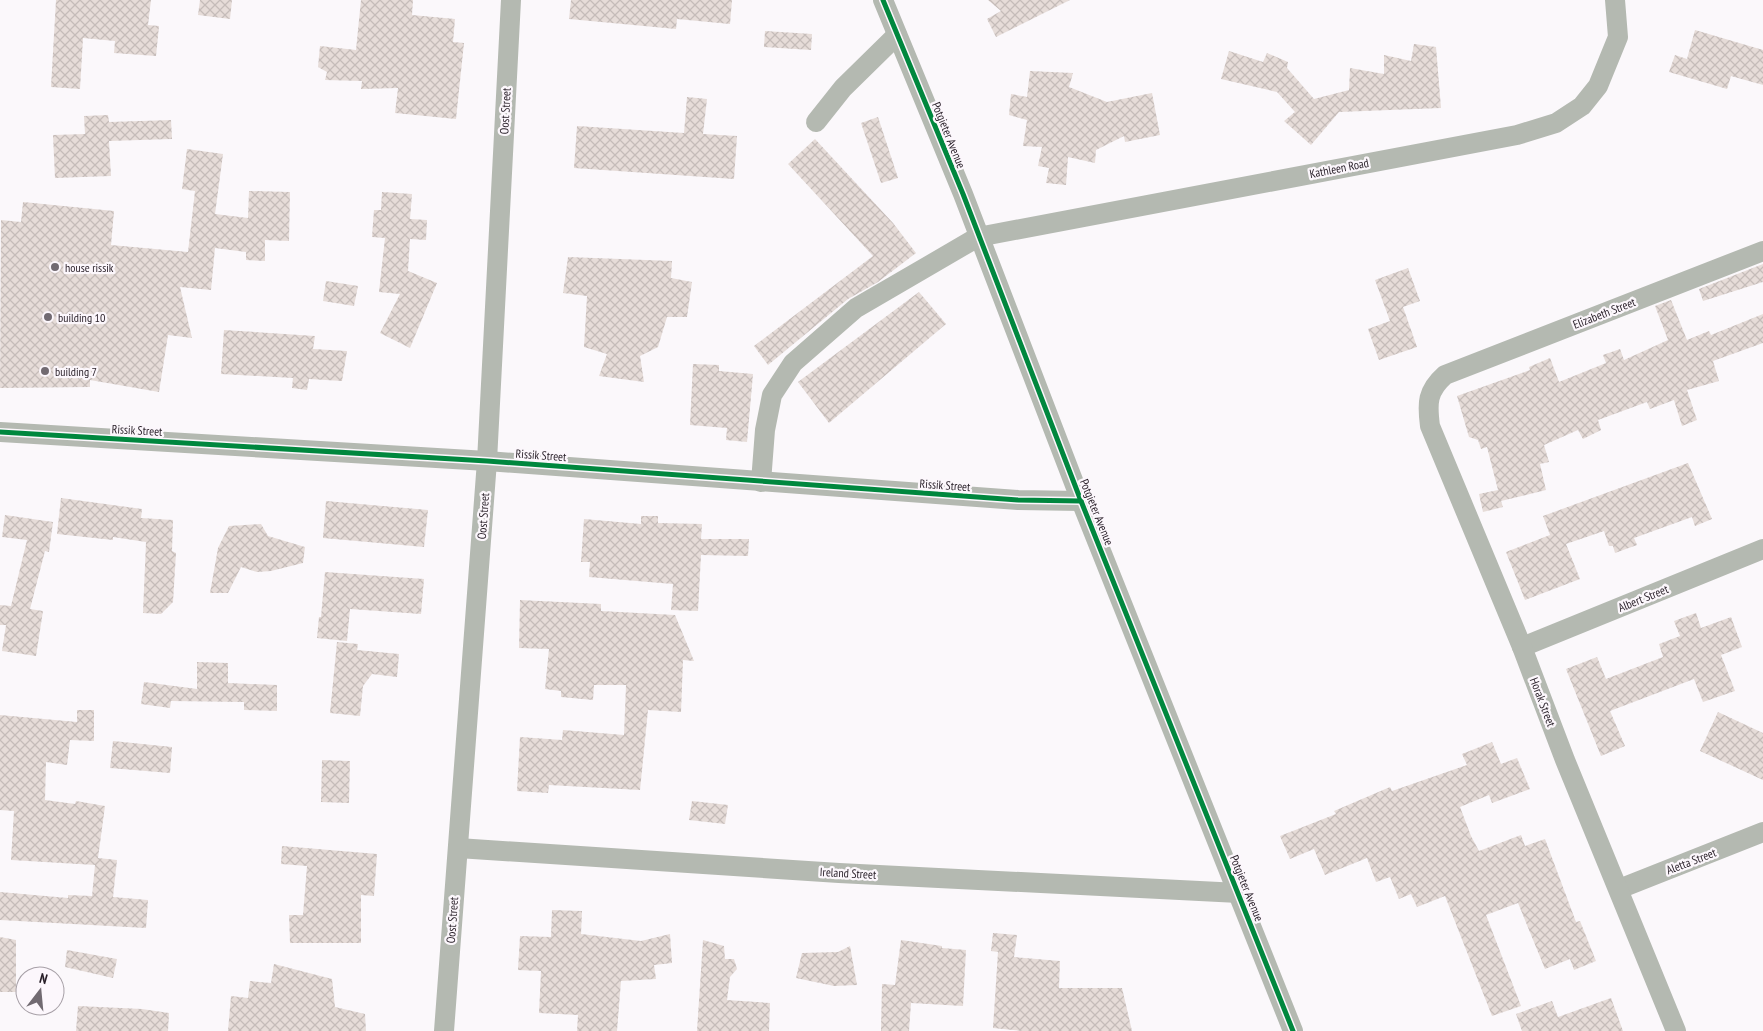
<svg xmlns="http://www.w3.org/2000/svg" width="1763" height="1031" viewBox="0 0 1763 1031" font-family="'PT Sans Narrow',sans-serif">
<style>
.building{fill:url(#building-cross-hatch)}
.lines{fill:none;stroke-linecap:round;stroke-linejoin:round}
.minor{stroke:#b4b9b1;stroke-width:20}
.cycleway-casing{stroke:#fcf7fc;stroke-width:8}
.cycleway{stroke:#00873e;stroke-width:5}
.poi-dot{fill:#716a71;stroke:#fcf7fc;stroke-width:2}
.labels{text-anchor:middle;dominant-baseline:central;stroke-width:4.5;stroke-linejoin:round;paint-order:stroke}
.street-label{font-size:12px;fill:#271e27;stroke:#fcf7fc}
.poi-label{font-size:12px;fill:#271e27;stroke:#fcf7fc;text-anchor:start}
</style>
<defs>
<pattern id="building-cross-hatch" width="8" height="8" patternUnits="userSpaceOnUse" patternTransform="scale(1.25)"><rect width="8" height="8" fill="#e6dcd8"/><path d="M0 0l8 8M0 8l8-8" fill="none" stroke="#c5bcb9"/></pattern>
</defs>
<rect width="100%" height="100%" fill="#fbf8fb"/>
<g class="building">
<path d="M56,0H151L148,25L159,26L156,56L114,53L115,41L83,38L80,89L51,87Z"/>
<path d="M200,0H232L230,19L198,15Z"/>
<path d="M361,0H413L412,15L455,19L453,42L464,43L456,119L395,113L398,88L361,89L362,81L325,80L327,72L318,67L320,46L356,50Z"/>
<path d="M571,0H732L730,24L677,19L676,29L569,19Z"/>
<path d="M988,0H1070L996,37L987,19L1001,11Z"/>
<path d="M1695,30L1763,50V85L1731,76L1727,89L1669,72L1675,55L1687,59Z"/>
<path d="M765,31L812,34L811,50L764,47Z"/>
<path d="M1414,44L1436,47L1441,108L1339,112L1311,145L1284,121L1295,112L1277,92L1221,79L1229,51L1263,62L1267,53L1288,62L1287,68L1314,99L1349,90L1350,68L1384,74V55L1411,61Z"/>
<path d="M1030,71L1073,73L1069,87L1107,102L1152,93L1160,135L1125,142L1124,136L1096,150L1095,163L1068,157L1066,185L1046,183L1049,168L1038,166L1042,147L1023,146L1027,120L1009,115L1011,94L1027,97Z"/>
<path d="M687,97L707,99L703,134L737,136L734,179L574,168L577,126L684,133Z"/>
<path d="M108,115L109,122L171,120L172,139L109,141L111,176L55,178L53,135L85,134L84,116Z"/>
<path d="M878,117L898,178L881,183L861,123Z"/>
<path d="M815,139L893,223L916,253L878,282L848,299L768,365L754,346L873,256L788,164Z"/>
<path d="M187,149L223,154L215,214L248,218L249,191L290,192L289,241L265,240V261L246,260V252L215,248L211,290L180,287L192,338L168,335L159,392L90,380V387L0,388L1,220L21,222L23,202L114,211L111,245L188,252L195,191L182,189Z"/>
<path d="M382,192L412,194L410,219L427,220L426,240L410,239L408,271L437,283L410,348L380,333L400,294L379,292L385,238L372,237L374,210H381Z"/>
<path d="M568,257L672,261L671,278L692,282L687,317H667L658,347L640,356L644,382L599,376L607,354L584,347L587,296L563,293Z"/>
<path d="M1763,264V282L1703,301L1699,289Z"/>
<path d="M1408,268L1420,301L1403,307L1417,347L1379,360L1368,329L1390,321L1375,280Z"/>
<path d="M326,281L358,286L354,306L323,301Z"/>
<path d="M919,292L946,324L829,423L798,382Z"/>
<path d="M1671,300L1687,340L1709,331L1711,335L1763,314V343L1713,361L1719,381L1687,390L1697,420L1682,426L1674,400L1650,409L1647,402L1598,420L1601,430L1583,439L1578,430L1544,445L1549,462L1540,464L1546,490L1501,501L1503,507L1483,512L1479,494L1498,490L1487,447L1481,449L1478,440L1469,437L1457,396L1530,370L1529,367L1550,358L1559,382L1606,363L1603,355L1620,349L1624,360L1668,340L1655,306Z"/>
<path d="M224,330L315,336L313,349L347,351L342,381L309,379L307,390L292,388L293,378L221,374Z"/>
<path d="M693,364L719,365V371L753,374L747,442L726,440L727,428L690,425Z"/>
<path d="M1688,463L1712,519L1695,526L1692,517L1634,538L1637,545L1615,553L1613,546H1609L1604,531L1566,544L1580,579L1525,600L1506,552L1550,535L1543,516Z"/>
<path d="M61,498L142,509L141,518L173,520L172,551L176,553L173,602L161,614L143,613L146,542L113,537V540L57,534Z"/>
<path d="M326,501L428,510L424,547L323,538Z"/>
<path d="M5,515L53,522L49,552L45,551L30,609L43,611L36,656L2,651L6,625H0V605L11,606L27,540L2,537Z"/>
<path d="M641,516H658V523L702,524L701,539H749L748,556L701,555L698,611L671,610L673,584L589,577L590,562H581L584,519L641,524Z"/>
<path d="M261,524L268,536L305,547L303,563L271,571L257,572L241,567L228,593H210L218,548L229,526Z"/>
<path d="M325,572L424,579L421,614L350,609L347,641L317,638L319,617H321Z"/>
<path d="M520,600L601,604V611L675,615L694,661L683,660L681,712L648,710L640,790L549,785L548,793L517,791L520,737L562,740L563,730L624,735L626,685H594L593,700L561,697V691L545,689L549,649L519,648Z"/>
<path d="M1696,613L1701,628L1731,617L1742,647L1721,655L1735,691L1703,702L1694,679L1610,711L1625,746L1601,756L1566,669L1597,657L1606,679L1663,657L1659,644L1680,636L1674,621Z"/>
<path d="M337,642L358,644L357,650L399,654L397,677L372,674L363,686L360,716L330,713Z"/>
<path d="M197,662L228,663V683L277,685V711L244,710V702L171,701L170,708L141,704L144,682L197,689Z"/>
<path d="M77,710H94V741L70,740L67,765L46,762L45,800L75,804L76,801L105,806L98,858L117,860L113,897L148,900L146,928L0,920V892L68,898V895L92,896L95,865L11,860L14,811L0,810V715L77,722Z"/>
<path d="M1718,712L1763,733V780L1700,751Z"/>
<path d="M113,741L172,747L170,773L110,768Z"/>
<path d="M1492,742L1501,764L1517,758L1530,789L1492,803L1489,795L1460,807L1471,836L1479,851L1521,835L1525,846L1545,839L1576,922L1580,921L1596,961L1574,970L1570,959L1545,969L1518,903L1486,915L1521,1006L1492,1016L1445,896L1417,907L1411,894L1399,899L1390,877L1376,882L1367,858L1325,875L1314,849L1290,859L1280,836L1336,814L1334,811L1390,787L1392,791L1467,765L1462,754Z"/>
<path d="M322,760L350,761L349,803L321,802Z"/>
<path d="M692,801L728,805L725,824L689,820Z"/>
<path d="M282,846L377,854L374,896L361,895V943H290L289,915H303L307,866L281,864Z"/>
<path d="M552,910L582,911L581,934L641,941L670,934L672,963L654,965L656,979L621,981L617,1031H577L578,1015L539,1013L541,971L518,970L520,936L551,937Z"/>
<path d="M993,933L1017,935L1014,957L1060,961L1059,988H1122L1132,1031H1022L993,1028L998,952L991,951Z"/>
<path d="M0,937L16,940V992H0Z"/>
<path d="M703,940L724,946L725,959H734L737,969L730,977L727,1000L770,1003L769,1031H697Z"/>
<path d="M901,940L942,946V948L966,950L963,1006L911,1003L909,1031H881L882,984L895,985Z"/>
<path d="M850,946L857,985L834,986L796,978L802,953L838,952Z"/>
<path d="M67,950L117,959L113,978L65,967Z"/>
<path d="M274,964L332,979L335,1007L365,1014L366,1031H228L231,996L248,998L250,981L271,983Z"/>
<path d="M1611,998L1623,1031H1522L1516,1014L1552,1001L1558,1017Z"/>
<path d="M78,1006L142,1009L169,1013L168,1031H76Z"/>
</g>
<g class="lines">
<g class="minor">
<path d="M883,0L963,194L1081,501L1293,1031"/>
<path d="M816,122L843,88L897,35"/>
<path d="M0,432L487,461L1018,500L1081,501"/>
<path d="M761,482L765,430L772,395L793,363L856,308L978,237L1517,135L1556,123L1582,106L1598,86L1618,37L1615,0"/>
<path d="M1522,647L1763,549"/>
<path d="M458,848L839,873L1239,893"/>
<path d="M1619,889L1763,832"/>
<path d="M444,1031L487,461L511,0"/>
<path d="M1676,1031L1565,760L1522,647L1430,426C1427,403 1427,391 1445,375L1763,251"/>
</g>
<g class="cycleway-casing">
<g id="cycleway">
<path d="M883,0L963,194L1081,501L1293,1031"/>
<path d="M0,432L487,461L1018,500L1081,501"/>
</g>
</g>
<use href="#cycleway" class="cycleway"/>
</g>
<g class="poi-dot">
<circle cx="55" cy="267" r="5"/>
<circle cx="48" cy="317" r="5"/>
<circle cx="45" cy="371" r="5"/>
</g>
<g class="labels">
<g class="street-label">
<text transform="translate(505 111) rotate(-87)">Oost Street</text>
<text transform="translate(949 135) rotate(68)">Potgieter Avenue</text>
<text transform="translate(1339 168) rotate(-11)">Kathleen Road</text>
<text transform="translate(1604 313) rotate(-21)">Elizabeth Street</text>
<text transform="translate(137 430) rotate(3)">Rissik Street</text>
<text transform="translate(541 455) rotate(4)">Rissik Street</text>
<text transform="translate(945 485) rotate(4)">Rissik Street</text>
<text transform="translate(1097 512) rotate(68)">Potgieter Avenue</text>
<text transform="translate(483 516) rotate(-86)">Oost Street</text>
<text transform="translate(1643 598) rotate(-22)">Albert Street</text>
<text transform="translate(1543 702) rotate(69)">Horak Street</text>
<text transform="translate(1691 861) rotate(-21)">Aletta Street</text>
<text transform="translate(848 873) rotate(3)">Ireland Street</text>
<text transform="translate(1247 888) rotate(68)">Potgieter Avenue</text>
<text transform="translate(452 920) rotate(-86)">Oost Street</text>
</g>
<g class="poi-label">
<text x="65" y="267">house rissik</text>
<text x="58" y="317">building 10</text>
<text x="55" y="371">building 7</text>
</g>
</g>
<g transform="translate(40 991) rotate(16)"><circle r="24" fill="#fcf7fc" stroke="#a7a0a7"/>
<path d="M0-4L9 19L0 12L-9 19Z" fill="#716a71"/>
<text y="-8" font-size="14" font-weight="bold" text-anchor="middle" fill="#271e27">N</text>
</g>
</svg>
